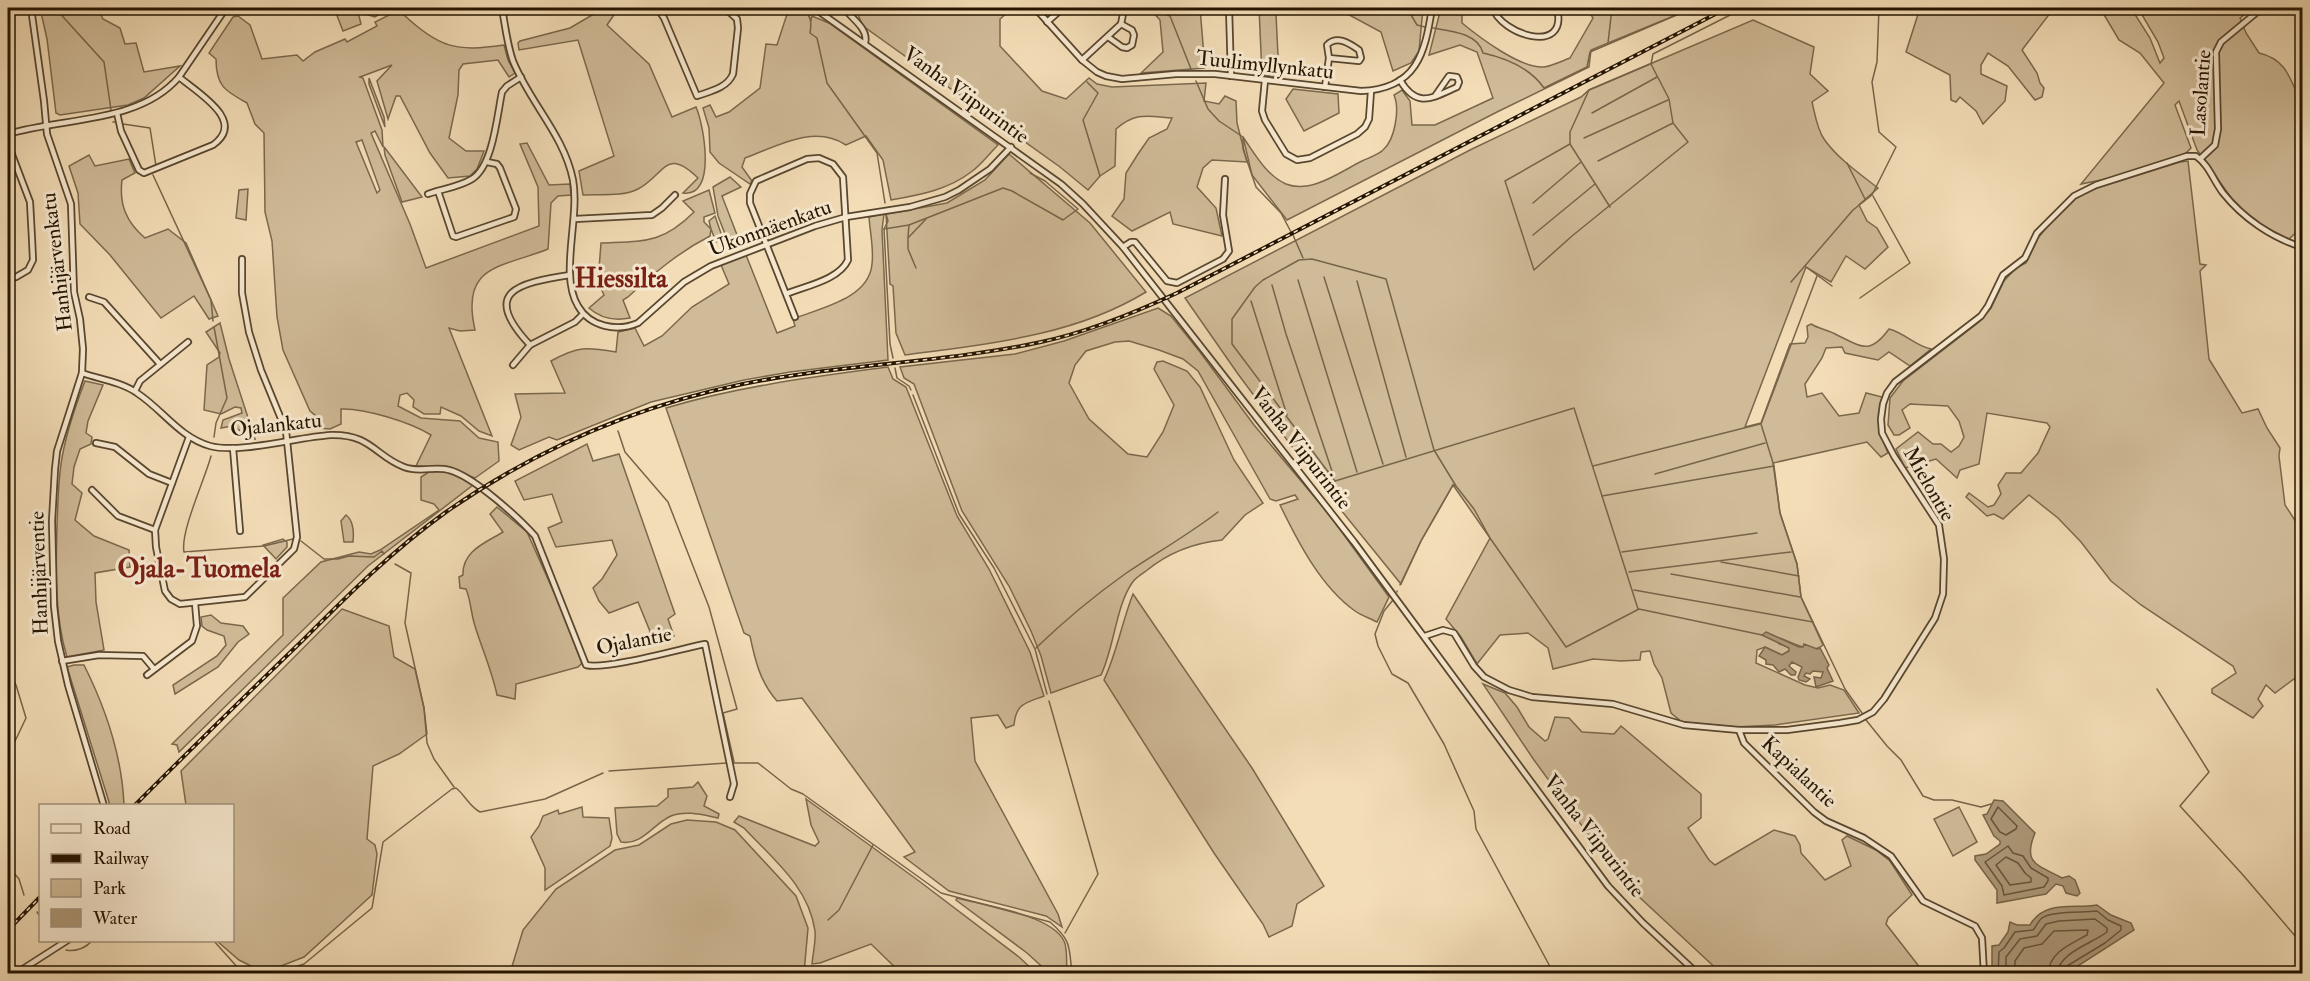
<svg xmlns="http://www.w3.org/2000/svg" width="2310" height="981" viewBox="0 0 2310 981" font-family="'IM FELL Double Pica',serif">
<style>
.green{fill:#d0bb98;stroke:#7a684c;stroke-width:1.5;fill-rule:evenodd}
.water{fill:#ad9979;stroke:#776449;stroke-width:1.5}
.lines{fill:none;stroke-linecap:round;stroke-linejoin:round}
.shore{stroke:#69563c;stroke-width:1.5}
.stream{stroke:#776449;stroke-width:1.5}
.minor-casing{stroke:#58462e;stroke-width:8}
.minor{stroke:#f7e9d0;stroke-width:4.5}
.rail-casing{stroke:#251400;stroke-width:4}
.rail{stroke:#f7e9d0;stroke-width:1.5;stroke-dasharray:4.5;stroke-linecap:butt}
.labels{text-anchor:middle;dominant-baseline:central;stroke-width:6;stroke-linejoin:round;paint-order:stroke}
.street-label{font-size:21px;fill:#251400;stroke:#f7e9d0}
.district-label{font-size:27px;font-weight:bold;fill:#7a1f14;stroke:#f7e9d0}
</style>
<rect width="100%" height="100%" fill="#f3ddb7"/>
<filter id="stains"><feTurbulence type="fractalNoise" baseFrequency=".00333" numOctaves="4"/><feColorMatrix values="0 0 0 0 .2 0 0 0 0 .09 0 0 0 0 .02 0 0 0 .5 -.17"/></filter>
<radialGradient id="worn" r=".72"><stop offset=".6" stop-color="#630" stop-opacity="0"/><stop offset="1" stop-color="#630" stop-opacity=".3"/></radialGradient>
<g class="green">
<path d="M40,8H98L103,19L120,28L125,44L136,43L144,72L180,66L144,98L128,105L60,115L56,113L47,39Z"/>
<path d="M334,8H390L375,17L358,12L361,24L343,31Z"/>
<path d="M604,8H616L618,9L607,25L649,64L672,117L696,107C704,125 717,198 683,193L698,178C665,146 665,175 638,189C623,197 599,194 583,195L579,171L614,156L578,40L519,50L518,43L520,41L570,28Z"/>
<path d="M789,8H800L804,10L803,13L808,14L811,20L812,16L829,23L998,145C989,154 981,165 971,172C948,190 919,195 891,200L883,160L866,136L846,145C814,124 778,146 745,158L742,167L752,181L750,184L719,163L710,152L709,128L703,108L710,105L716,117L729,112L760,88L766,44L777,45Z"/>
<path d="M855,8H1013L1000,19V46L1042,91L1066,99L1089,78L1097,84L1112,87L1206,83L1204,101L1219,104L1225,96L1236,101L1237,123L1247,162L1212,160L1203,168L1197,187L1216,208L1222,236L1173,224L1170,212L1132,231L1112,216L1124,199L1126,173L1138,154L1149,138L1167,129L1172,118C1147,116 1136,112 1116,129L1115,166L1100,176L1088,190L1060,167L863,26Z"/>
<path d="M1149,8H1200L1205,68L1141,73L1163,52L1160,20Z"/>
<path d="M1259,8H1423L1419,51L1411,63L1393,71L1381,32L1342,11L1276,14L1279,77L1262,75Z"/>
<path d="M1441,8H1462V23C1479,37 1521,69 1544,67C1552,66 1562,61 1570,58L1593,18L1587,8H1693L1591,50L1589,67L1497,112L1287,220L1252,175L1243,137C1255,154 1266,175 1286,184C1311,194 1340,172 1362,161C1368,158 1378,155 1383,150C1395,140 1400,109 1394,95L1402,90L1410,101L1412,125H1435L1493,98L1477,52L1460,45L1429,55Z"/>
<path d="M1920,8H2054L2022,50L2037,73L2040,83L2044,88L2042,97L2035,100L2008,66L1988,53L1981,65V74L2007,86L2005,101L1983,124L1976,111L1960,97L1956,102L1951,100L1950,75L1906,52Z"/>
<path d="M2100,8H2131L2150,38L2160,63L2164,58L2158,42L2138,8H2254L2240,18L2246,33L2259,53C2287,59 2291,81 2302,105L2296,116L2302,129V227L2289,239L2263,226L2237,206L2197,150L2179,101L2175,105L2191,148L2185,154L2111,178L2081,184L2164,83L2140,53L2119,40Z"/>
<path d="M391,14H403C439,48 456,52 504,45L508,60L515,73L509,77L498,60L463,64L459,70L458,95L449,138L466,151H484L477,169L470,176L448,178L430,153L400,96H396L388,119L377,81L392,65L360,77L363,78L382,130L383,147L375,131L371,133L410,224L426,268L539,226L538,187L520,144L527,143L549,185L570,184L571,195L558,196L551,203L548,249C501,268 460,264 475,330L460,331L449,328L492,436L479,431L461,416L441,407L440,414H424L413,407L414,400L407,393L400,395L398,406L421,418L460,421L479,438L498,442L499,461L475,478L442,466H416L431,435C410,422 364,408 341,409V424L330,429L318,428L316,416L310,411L283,350L277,317L272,241L265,212L264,133L255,124L247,103C225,91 216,86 216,59L209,53L233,17L238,16L250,25L262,59L297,55L303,61L315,52L345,39L347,42L377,26L375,22ZM362,140L380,190L377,193L356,142Z"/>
<path d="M1753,20L1814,47L1810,74L1828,91L1812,102C1815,114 1817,129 1824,139C1837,158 1860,174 1878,188L1859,205L1867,221L1877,228L1888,247L1865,269L1846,256L1831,282L1806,267L1745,427L1761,423L1790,344L1805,343L1808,337L1807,326L1811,324C1819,329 1829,330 1837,335C1862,347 1870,355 1889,329C1905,333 1915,346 1931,349L1910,366L1889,352L1878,360L1845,353L1842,347L1826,348L1822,358L1805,384L1807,397L1822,393L1839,416L1859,413L1866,393L1882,397C1877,419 1879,433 1888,453L1881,457L1867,442L1773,463L1780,513L1797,564L1801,597L1823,645C1811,656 1790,640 1776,637L1779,644L1789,647V651L1782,655L1765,647L1757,650L1756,663L1805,685L1818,688L1830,685L1844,690L1859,713L1775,725L1735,727L1682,722L1671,713L1662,678L1654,664L1650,651L1641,652L1640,660L1621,661L1593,659L1553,669L1548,648L1528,633L1500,635L1477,664L1461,637L1446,619L1490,538L1453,485L1421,541L1401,584L1319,483L1238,374L1185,298L1472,149L1581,97L1589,90Z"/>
<path d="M369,78L384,117L385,127L369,84Z"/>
<path d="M1293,89L1338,94L1339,113L1304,131L1286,99Z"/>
<path d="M384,147L385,148L422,197L402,202L385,155Z"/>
<path d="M1009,154L1090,223L1146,292C1074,336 988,344 905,355L896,333L893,286L890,284L886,214L947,203L985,180Z"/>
<path d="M89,155L95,166L129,159L135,173L122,180C119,204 126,222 145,238L168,229L186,243L218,316L209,319L194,296L161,318L110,255L80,224L78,193L69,166Z"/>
<path d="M2188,161L2200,264L2206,265L2200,271L2209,359L2242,413L2258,409L2267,428L2280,448L2279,456L2285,505L2302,531V686L2294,679L2275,693L2266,685L2258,699L2263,706L2253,718L2212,693V689L2236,673L2233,666L2141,605L2111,581L2081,542L2058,518L2029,495L2003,519L1994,514L1987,516L1966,497L1969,493L1988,507L1994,505L2001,494L1998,485L2006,473H2021L2038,453L2050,427L2047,423L1987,413L1979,464L1960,470L1957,478L1936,459L1905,468L1896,449L1918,432L1933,444H1941L1951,452L1959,446L1964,437L1959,421L1948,406L1910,404L1902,410L1910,428L1899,435H1894L1888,425L1890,398L1903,381L1979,322L1991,308L2004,281L2016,268L2026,263L2038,238L2055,217L2076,198L2091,190L2180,162Z"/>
<path d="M730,177L741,187L722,196L739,240L729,244L718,216L713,187Z"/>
<path d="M248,189L246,220L236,218L239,190Z"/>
<path d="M709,190L715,213L704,217V222L711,229L709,221L715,216L723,239L716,242L711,229L710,236C679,252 654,273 628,297L623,300L630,318C614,321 601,319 589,308L604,295L598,282L601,243C644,241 662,244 694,212L683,201Z"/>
<path d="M884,214L882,230L888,360L790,372L744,380L651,402L557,440L549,437L519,450L511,445L521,417L515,394L565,393L551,361C578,346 586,347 616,352L618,332L635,328L644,346L662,336L692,307L729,284L721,265L746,255L777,333L795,326L793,319C820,308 869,299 872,264C874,249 870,232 869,217Z"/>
<path d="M1158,308L1171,316L1200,352L1254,425L1328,513L1389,597L1377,622C1370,618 1362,616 1355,611C1321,587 1298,542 1280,505L1298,499L1295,495L1276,501L1270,499L1198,371L1183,359L1159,350L1129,341L1115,342L1086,351L1075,365L1069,383L1089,419L1128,454L1147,457L1163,432L1174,405L1154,369L1157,362L1163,361L1187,371L1200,387L1234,460L1263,503L1245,515L1222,540C1193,543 1169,552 1146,571C1142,574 1135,578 1132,583C1116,606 1114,648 1101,675L1051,693L1041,656L1031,631L1009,586L962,511L914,384L904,378L900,367L1015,354L1064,341Z"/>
<path d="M220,323L229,359L255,439L232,426L221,428L223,420L242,413L241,408L235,407L221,414L204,410L207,365L219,357L220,353L206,332Z"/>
<path d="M888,367L893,379L906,387L957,516L989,569L1030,652L1044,696C1026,703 1016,703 1014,725L1006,728L998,715L971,718L975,761L1058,914L1062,927L1046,916L949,891L904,857L915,852L802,698L777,701C760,682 755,660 750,636L744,633L666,408C739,386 813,377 888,367Z"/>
<path d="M85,381L103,385L88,421L86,433L92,437L91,444L80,449L74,467L72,484L82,493L75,520L94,536L129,550L130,567L95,573L96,602L104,650L67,657C54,615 56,567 57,524C58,504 58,484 61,464C65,436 75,407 85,381Z"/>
<path d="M587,444L593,461L619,454L675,614L668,619L674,636L654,641L638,602L609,613L599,601L593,588L602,579L617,555L612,540L556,547L548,528L562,522L552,494L524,500L515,481Z"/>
<path d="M432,470C449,470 459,475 473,485L368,566L179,752L177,745L172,744L283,635V598L321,562L359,552L371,554L380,550L439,510L434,504L421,500V477Z"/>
<path d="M497,507L527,532L564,615L582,663L578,667L516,684L515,699L497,695C492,671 482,649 475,626C471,614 471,601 466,589L460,588L459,577L463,575C462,551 485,543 503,532L490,514Z"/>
<path d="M346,515C354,521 354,532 353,542H344L341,521Z"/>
<path d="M283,539L287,542V547L276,559L263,545Z"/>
<path d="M1133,594L1252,768L1324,886L1297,904L1292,926L1269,937L1263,924L1214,853L1104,680C1117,652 1122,622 1133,594Z"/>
<path d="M342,609L389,626L394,657L415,669L424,708L427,734L399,754L373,766L367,839L375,845L377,854L372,895L304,957L281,966L253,967L239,960L217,941L232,940V806L186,805L181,771Z"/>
<path d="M211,615L221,623L243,626L249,634L238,642L218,667L175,694L173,685L217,656L226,645L224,636L207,630L202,626L201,617Z"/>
<path d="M74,665H84C106,709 122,756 124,805H110L67,667Z"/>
<path d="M1483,684L1505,693L1517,707L1529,727L1545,741L1548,739L1555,717L1569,718L1582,732L1614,734L1621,726L1701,794V818L1688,828L1709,860L1715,865L1774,830L1795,836L1800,845L1801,853L1825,880L1851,866L1842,840L1847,836L1876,850L1890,861L1912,895L1888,918L1886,924L1921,969L1927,973H1721L1636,894L1607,860L1534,760Z"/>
<path d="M698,782L707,796L704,806L719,814L718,818C703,815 686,810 671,816C654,823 642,846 621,842L617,834L615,808L657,806L668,797V789L693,787Z"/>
<path d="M806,799L919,881L1019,957L1036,973H901L871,944L820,963L812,964C813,953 816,941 815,931C809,887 773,859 744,828L734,822L739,816L815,846L819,842L811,825Z"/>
<path d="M582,807L583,817L609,818L612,838L610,846L545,890V868L531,837L539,826L543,816L558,810L559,814Z"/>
<path d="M1959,807L1977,842L1953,856L1934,819Z"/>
<path d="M687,820L716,822L735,830L796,896L808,928L804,973H510L523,930L556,889L615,850L639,845L671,824Z"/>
<path d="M957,898C983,905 1052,915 1064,941C1068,949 1066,964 1067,973H1049L1027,953L956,900Z"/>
</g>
<g class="water">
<path d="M1766,632L1799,647H1803L1804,644L1817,649L1820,648L1829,665L1827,668L1833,681L1816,687L1814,677L1821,678L1823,672L1813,671L1810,674L1806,673L1804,676L1810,679L1806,682L1799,680L1798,677L1802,667L1792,662L1789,666L1796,672L1795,675H1791L1785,669L1779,672L1773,665L1766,664V660L1759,656L1765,647L1782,655L1789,651V648L1762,635Z"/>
<path d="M1994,800L2003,801L2035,833C2022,864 2038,865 2062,878L2069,876L2075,880L2080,893L2077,896L2066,893L2063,886L2056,884L2046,894L1997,903V890L1975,860V856L1986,854L2000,844V841L1994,836L1983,815L1987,814Z"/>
<path d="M2097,905L2111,915L2131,923L2134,930L2067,973H1992V946L1999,945L2008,932L2010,922L2017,925H2030C2044,900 2073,909 2097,905Z"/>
</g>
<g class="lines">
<g class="shore">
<path d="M1998,807L2017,826L2016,829L2006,835L2000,832L1991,819Z"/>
<path d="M2008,846L2013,853L2023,856L2031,868L2048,878V881L2044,887L2004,895L2002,886L1985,862Z"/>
<path d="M2006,857L2018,863L2025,873L2031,878V882L2010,885L1996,865Z"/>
<path d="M1998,974L1999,952L2004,948L2015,932L2033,930C2036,927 2038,921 2042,918C2051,911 2083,913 2097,911L2108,920L2121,926V930L2105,943L2067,966L2065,974"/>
<path d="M2006,974V957L2020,939L2037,936L2046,924L2059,921L2095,919L2107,928V932C2093,943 2058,953 2057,974"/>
<path d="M2015,974V961L2024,948L2042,944L2054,931L2088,930L2087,935C2071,944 2049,952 2048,974"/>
</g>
<g class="stream">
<path d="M55,8L104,62L111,110"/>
<path d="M802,8C811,16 812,22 810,33L817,38L827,83L877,153L885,203"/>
<path d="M1150,8L1170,16L1191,69"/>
<path d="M1407,8L1417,25L1425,27"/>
<path d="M1433,28C1451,31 1478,33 1483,53C1506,58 1530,68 1544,88L1587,67L1590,52L1693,8"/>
<path d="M1608,43L1612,8"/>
<path d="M1196,81L1208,109L1219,121L1243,137V149L1256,187L1281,213L1291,232"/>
<path d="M1087,82L1098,93L1083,120L1100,176"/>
<path d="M1592,113L1657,77"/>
<path d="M113,122H115"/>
<path d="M123,124L150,128L156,166"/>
<path d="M1584,138L1668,100"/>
<path d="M1570,144L1505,181L1534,270L1572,236L1688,142L1673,123L1669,99L1651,64L1653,54L1744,8"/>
<path d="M1598,161L1673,123"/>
<path d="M1847,163L1865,199"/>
<path d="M153,175L211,300L213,321"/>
<path d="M1533,203L1581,162"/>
<path d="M1610,207L1570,144V132L1589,90L1650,64"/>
<path d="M886,214L888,221L884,229L890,344L893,358"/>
<path d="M884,229L909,225L1003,188L1012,191L1063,220L1078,209L1045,181L1030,173"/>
<path d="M1293,235L1303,258"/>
<path d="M1533,235L1595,184"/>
<path d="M908,237L909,225"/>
<path d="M1806,267L1832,286"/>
<path d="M916,268L908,249V238L926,219"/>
<path d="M1817,276L1761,424L1774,466L1780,513L1797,564L1801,597L1845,689L1862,713"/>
<path d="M1324,277L1383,464"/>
<path d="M1298,280L1357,472"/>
<path d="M1357,281L1406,457"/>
<path d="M1791,282L1853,210L1872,195L1896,147L1879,132L1872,82L1877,62L1879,8"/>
<path d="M1272,285L1286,334L1334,477"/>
<path d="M1860,298L1910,263L1873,196"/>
<path d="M1251,301L1287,415"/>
<path d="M214,327L227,398L216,423L214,437"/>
<path d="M895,368L897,378L909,386L911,390"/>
<path d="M913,395L959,514L994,568L1035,649L1047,694"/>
<path d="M618,431L625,452L668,502L709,607L737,709L723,713L734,762"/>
<path d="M211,456C205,479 180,532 184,552L264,546L293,539"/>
<path d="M1593,466L1760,424"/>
<path d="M1655,474L1765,443"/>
<path d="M1335,481L1232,344V319L1255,287L1263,280L1299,260L1312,259L1386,279L1434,450L1456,486L1474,509L1490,538L1566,647L1639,609L1762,635"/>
<path d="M1335,481L1574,408L1638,609"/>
<path d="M1602,496L1774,466"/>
<path d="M301,541L324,559H338L349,556L374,557L382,551L384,554"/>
<path d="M1622,552L1757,533"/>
<path d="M1721,562L1799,576"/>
<path d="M395,564L411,573L405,623L424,708L427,743L434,759L454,787"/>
<path d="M1629,572L1791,552"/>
<path d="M1671,574L1800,597"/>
<path d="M1400,585L1421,541L1453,485L1455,486"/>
<path d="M1634,590L1813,622"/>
<path d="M1397,592V591"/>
<path d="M1393,600L1384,611L1375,634L1378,646L1392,674L1408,683L1444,744L1474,811L1476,829L1554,974"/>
<path d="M1036,648C1064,621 1094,596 1125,574C1156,553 1188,535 1218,512"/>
<path d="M8,670L16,685L26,718L8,756"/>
<path d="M2157,689L2209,772L2180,806L2243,875L2302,944"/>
<path d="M1049,701L1098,874L1065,933"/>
<path d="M1866,720L1887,746L1901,760L1923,796L1934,800H1952L1981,807L1991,804"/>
<path d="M732,763H758L791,789L803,794L941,893L1050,922C1072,941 1069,947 1072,974"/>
<path d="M609,771L727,763"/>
<path d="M8,866L19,879L24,895"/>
<path d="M37,912L40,916"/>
<path d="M828,920L839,910L873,845"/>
<path d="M2302,939V949"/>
<path d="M59,940V941"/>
<path d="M213,940L239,969L249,974"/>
<path d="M66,950C75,952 87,948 92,940"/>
<path d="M252,974L282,971L304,964L372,908L383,842L452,789L456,788C465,795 469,806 480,812L545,799L603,773"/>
</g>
<g class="minor-casing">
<g id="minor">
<path d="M31,8L44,101L47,134L71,204L74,292L80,319L83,349L82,373L57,451L55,469L52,521L54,606L58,641L68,685L104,806"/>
<path d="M502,8C505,25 507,44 513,61C530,103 564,135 573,180C580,218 559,275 578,306C590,327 617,332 638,323L684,282L711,266L815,226L846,217L910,207L945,197L959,190L990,169L1011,147"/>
<path d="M657,8L664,18L697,96C711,91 727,88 733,74L738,28L737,19L725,8"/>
<path d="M814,8L1061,184L1083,204L1123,247L1354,542L1608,886L1643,923L1698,974"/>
<path d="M844,8C852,19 869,29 865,43"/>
<path d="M1035,8L1082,60L1097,72L1106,76L1122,79L1176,74H1215L1361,91C1417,89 1425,53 1432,8"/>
<path d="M1229,8L1231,76"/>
<path d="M1493,8C1500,34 1569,57 1557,8"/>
<path d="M1047,22L1063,8"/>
<path d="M1108,37L1122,47L1127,48L1132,45L1134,35L1132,30L1121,24"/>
<path d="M1082,60L1121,24L1123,14L1120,8"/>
<path d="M1265,80L1262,111L1265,120L1286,154L1297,160L1310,158L1357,134L1365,127L1369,119L1371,91"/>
<path d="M1400,80C1417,109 1432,98 1457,87L1459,82L1457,77L1449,76L1435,96"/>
<path d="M1325,87L1329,58L1359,61L1361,58L1359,50C1349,43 1337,35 1327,45L1329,58"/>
<path d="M117,113L121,131L139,170L144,173L213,145C247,121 198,93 179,77"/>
<path d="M8,134C63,117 139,124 179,77L226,8"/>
<path d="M8,144L30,202L32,239L33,260L28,270L16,277"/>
<path d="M2200,159L2215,145L2218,129L2216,52L2221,42L2262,8"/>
<path d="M438,191L453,236L456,237L514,217L516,209L500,168L497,164L487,162"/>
<path d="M428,194C442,189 459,187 472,179C493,166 497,116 502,92L507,86L521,77"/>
<path d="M575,219L652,215L662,208L675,195"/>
<path d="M1123,247L1131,242H1135L1167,281L1177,283L1223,259L1229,251L1223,215L1225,179"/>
<path d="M786,294C805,286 839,280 848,260L843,177L833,164L819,158L807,159L756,181L750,194V203L795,317"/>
<path d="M89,297L104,302L160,364"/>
<path d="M530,345C480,292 517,283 570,275"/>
<path d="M513,365L530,345L575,322L583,314"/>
<path d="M82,373C99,379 122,382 137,393C163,410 179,437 210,446C240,454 297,437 331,435C371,434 375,456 404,467C419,473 435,466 449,470C473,476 518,517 535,536L586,665C606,670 680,649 705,644L734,784L730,797"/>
<path d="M135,391L140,381L188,342"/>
<path d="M189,437L155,530L156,547L165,591L171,599L180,604L245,597L294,549L297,537L286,431L261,370L249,332L242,293V259"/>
<path d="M96,443L115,447L149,474L172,483"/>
<path d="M233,448L240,531"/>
<path d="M92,490L118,516L155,530"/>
<path d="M1425,636L1443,630L1454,633L1474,666L1484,677L1509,690L1532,697L1613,704L1684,725L1739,730H1787L1840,723L1858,720L1873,712L1884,699L1935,618L1943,594L1944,559L1939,525L1894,456L1882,433L1881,419L1883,404L1887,393L1895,382L1981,316L1988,306L2003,275L2025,258L2037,233L2074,196L2096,185L2187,156H2196C2209,165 2213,180 2223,193C2243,218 2272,238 2302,247"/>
<path d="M62,661L99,655L143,656L154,669"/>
<path d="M147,675L192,641L197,626L195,603"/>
<path d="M1739,730L1744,743L1814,812L1826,821L1864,838L1891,856L1923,901L1975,926L1982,938L1984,974"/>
<path d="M15,974L68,940"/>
</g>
</g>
<use href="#minor" class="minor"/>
<g class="rail-casing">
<g id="rail">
<path d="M134,806C190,750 246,695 302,641C348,595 393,550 446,512C535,450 636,406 743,384C841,364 943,363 1041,342C1088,332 1134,313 1177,293L1727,8"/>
<path d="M8,930L40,897"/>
</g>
</g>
<use href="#rail" class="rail"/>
</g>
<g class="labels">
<g class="street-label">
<text transform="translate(1265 65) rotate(6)">Tuulimyllynkatu</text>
<text transform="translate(2201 93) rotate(-86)">Lasolantie</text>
<text transform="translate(966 95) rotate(36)">Vanha Viipurintie</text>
<text transform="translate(770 228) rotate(-20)">Ukonmäenkatu</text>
<text transform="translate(57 262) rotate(-97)">Hanhijärvenkatu</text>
<text transform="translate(276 425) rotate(-6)">Ojalankatu</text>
<text transform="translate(1301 448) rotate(52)">Vanha Viipurintie</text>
<text transform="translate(1929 484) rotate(60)">Mielontie</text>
<text transform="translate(39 573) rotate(-92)">Hanhijärventie</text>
<text transform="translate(634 641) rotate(-11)">Ojalantie</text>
<text transform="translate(1799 772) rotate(43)">Kapialantie</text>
<text transform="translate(1594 836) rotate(52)">Vanha Viipurintie</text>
</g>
<g class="district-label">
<text x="621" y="278">Hiessilta</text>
<text x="199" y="568">Ojala-Tuomela</text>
</g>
</g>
<rect width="2310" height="981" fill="none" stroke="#f3ddb7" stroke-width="30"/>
<rect x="9" y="9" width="2292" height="963" fill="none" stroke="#251400" stroke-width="3"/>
<rect x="15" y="15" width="2280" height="951" fill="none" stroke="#251400" stroke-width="1.5"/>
<rect x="39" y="804" width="195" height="138" fill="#f7e9d0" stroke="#a3947d" stroke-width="1.5"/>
<rect x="51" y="824" width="30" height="9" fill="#f7e9d0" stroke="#a3947d" stroke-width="1.5"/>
<text x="93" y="834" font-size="18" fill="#251400">Road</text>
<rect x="51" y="854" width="30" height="9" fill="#251400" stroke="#a3947d" stroke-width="1.5"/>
<text x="93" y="864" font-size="18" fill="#251400">Railway</text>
<rect x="51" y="879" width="30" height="18" fill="#d0bb98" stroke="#a3947d" stroke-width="1.5"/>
<text x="93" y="894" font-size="18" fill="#251400">Park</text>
<rect x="51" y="909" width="30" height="18" fill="#ad9979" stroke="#a3947d" stroke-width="1.5"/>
<text x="93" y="924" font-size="18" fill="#251400">Water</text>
<rect width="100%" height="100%" filter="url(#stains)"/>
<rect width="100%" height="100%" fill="url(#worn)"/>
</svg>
